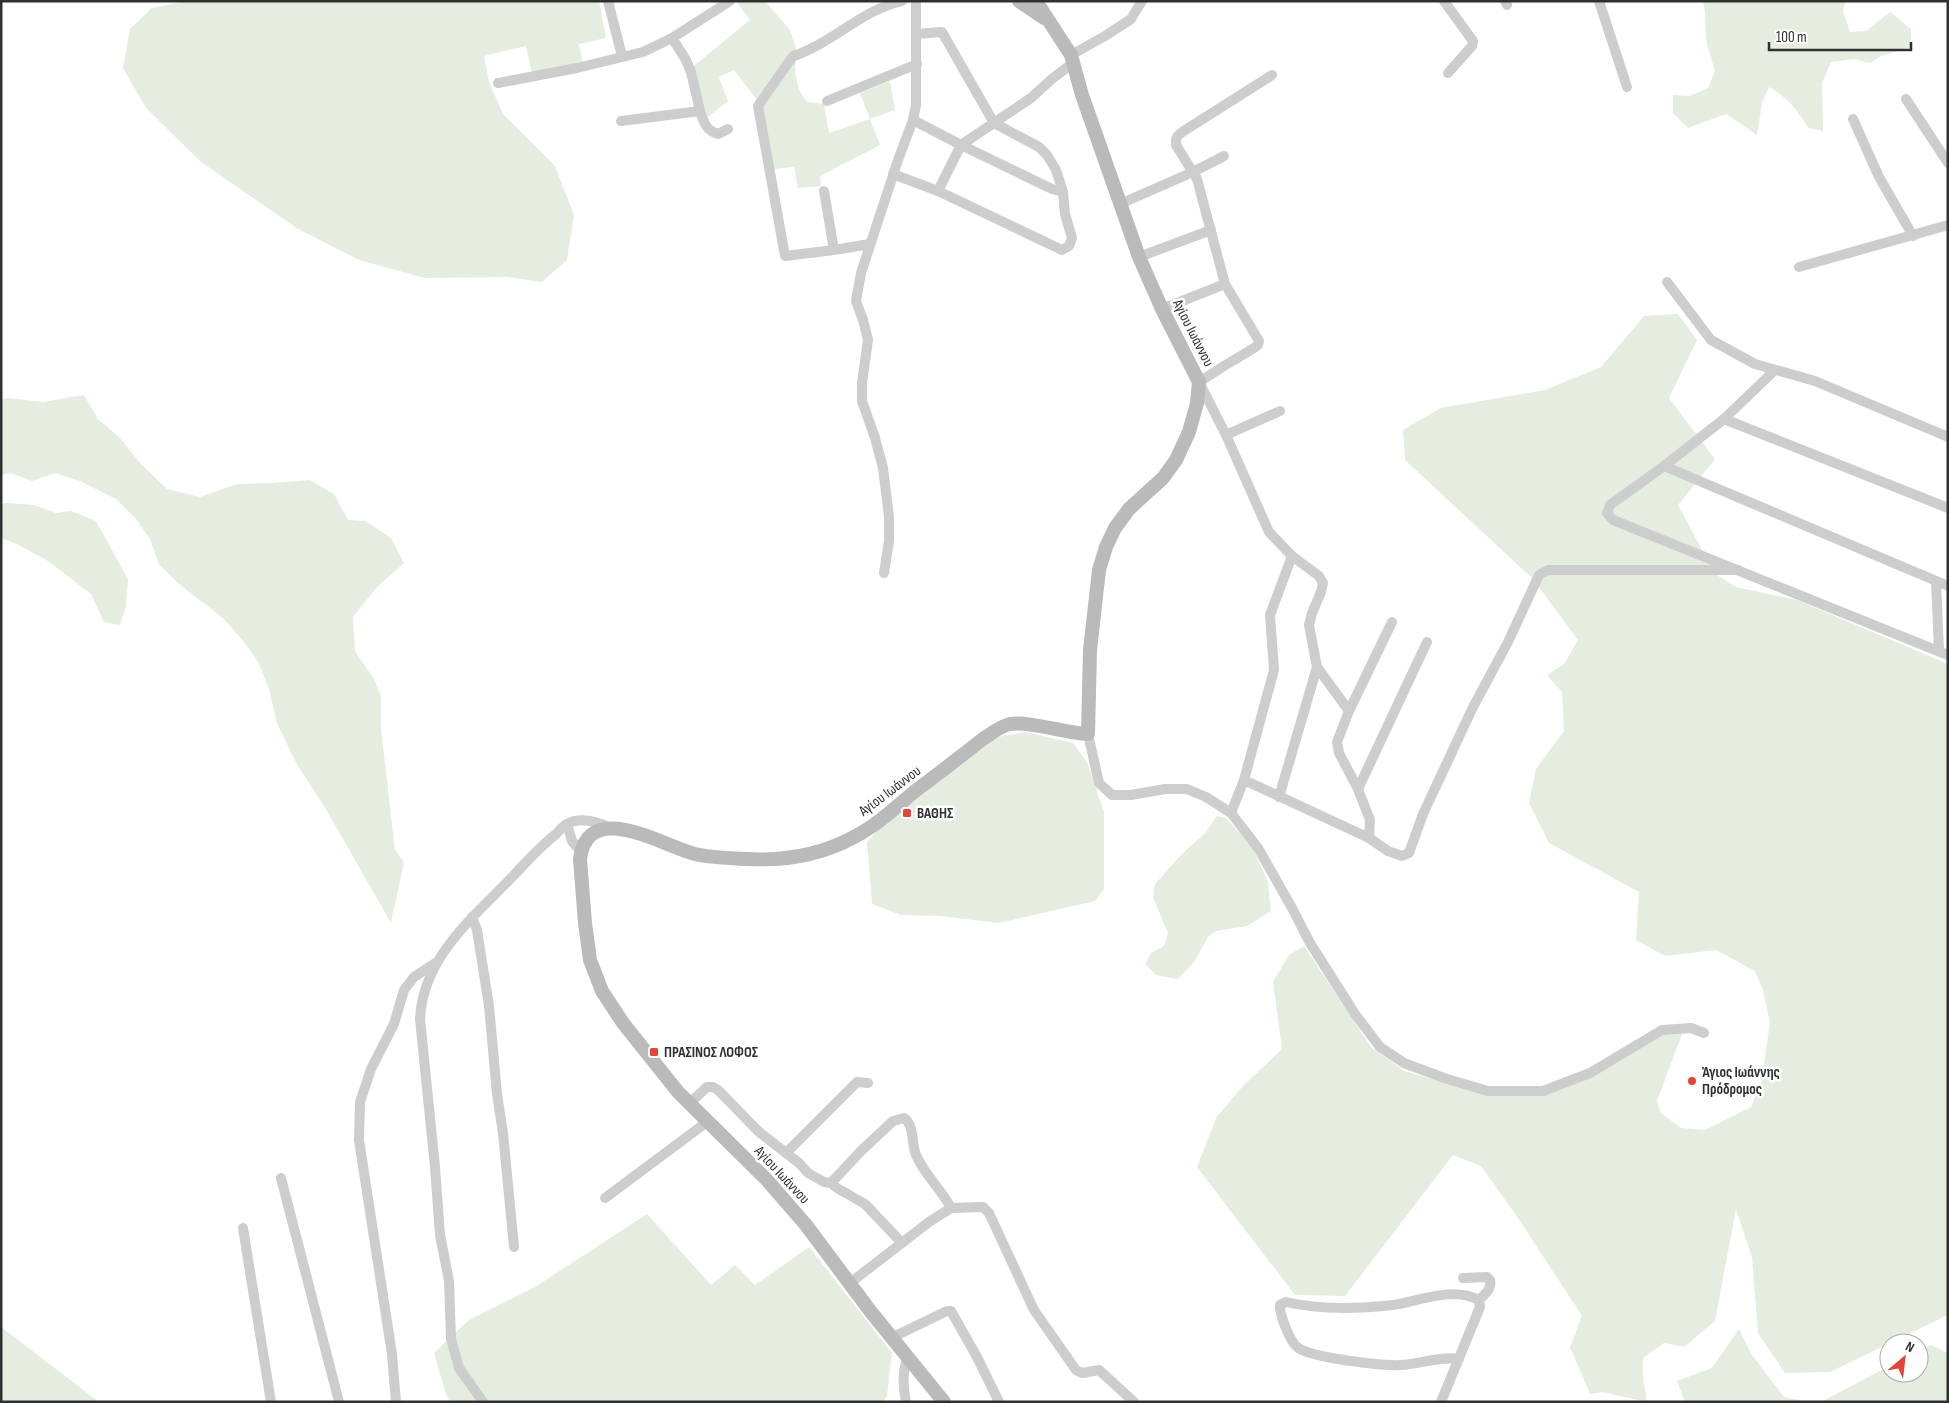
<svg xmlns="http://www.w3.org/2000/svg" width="1949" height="1403" viewBox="0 0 1949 1403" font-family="'Sofia Sans Condensed',sans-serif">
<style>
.green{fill:#e4eddf}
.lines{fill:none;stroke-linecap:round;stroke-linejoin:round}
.street{stroke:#cdcdcd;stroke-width:10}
.secondary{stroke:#bababa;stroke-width:14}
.poi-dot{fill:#e14438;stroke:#fff;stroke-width:2}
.labels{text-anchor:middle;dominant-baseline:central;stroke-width:5;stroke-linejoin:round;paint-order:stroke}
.street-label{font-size:15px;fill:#303030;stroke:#fff}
.poi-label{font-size:15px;font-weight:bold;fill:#303030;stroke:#fff;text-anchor:start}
</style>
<rect width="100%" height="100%" fill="#fff"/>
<g class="green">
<path d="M187,1H599L606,38L579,44L584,69L532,74L526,46L484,56L489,82L503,114L555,166L574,215L567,260L542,282L508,277L425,278L359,260L298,229L201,162L146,108L123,68L130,29L152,8Z"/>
<path d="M736,1H765L790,30L796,48L795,73L799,90L807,102L824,104L829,133L870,119L860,93L890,81L895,110L870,119L880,145L820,176L821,186L798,188L794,167L772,169L763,108L734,70L719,77L728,101L705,119L691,68L750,20Z"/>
<path d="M1703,1H1845L1843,11L1850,32L1866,31L1890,12L1911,29V47L1881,56L1870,63L1854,59L1831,62L1822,83L1823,131L1809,128C1798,112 1787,96 1769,87L1762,103L1757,135L1726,114L1688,128L1673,113V95L1690,96L1708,88L1715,71L1706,41L1705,12Z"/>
<path d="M1678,314L1697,340L1669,398L1715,459L1678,505L1715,574L1736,587L1797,600L1948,664V1315L1830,1372L1785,1373L1758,1333L1752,1257L1736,1209L1715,1321L1684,1347L1664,1343L1643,1358V1376L1647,1402L1603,1392L1590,1394L1570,1347L1582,1316L1518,1218L1481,1166L1453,1155L1345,1296L1295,1295L1197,1167L1216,1118L1242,1087L1282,1049L1273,982L1289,955L1304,946L1371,1047L1404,1071L1461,1087L1559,1089L1671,1028L1682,1034L1657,1101L1661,1113L1681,1128L1705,1130L1751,1107L1761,1083L1770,1023L1763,990L1755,971L1716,950L1665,956L1636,940L1639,892L1549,843L1529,803L1536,769L1564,731L1562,692L1547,675L1564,664L1578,640L1533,579L1405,460L1403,430L1441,408L1545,390L1601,367L1644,316Z"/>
<path d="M84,395L98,419L119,437L141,464L167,489L200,497L237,484L271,483L310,480L334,494L348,520L365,521L391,538L404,563L377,587L353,617L355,651L374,679L381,696V729L395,850L404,862L391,923L327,811L295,761L277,723L269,689L258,662L245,643L224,619L179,584L159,564L150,539L136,519L116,499L80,481L55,473L32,481L10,473L1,475V400L8,398L43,402Z"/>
<path d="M7,503L34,505L56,513L71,511L96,521L128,579L126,606L120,625L104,622L91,594L48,561L17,544L1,538V504Z"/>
<path d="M1025,732L1073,743L1087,762L1104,812V889L1095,901L999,923L940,916L901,915L872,904L867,842L882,826L998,737Z"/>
<path d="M1217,816L1226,818L1252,847L1268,882L1271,911L1247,926L1216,931L1208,937L1194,962L1178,979L1156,975L1145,964L1151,953L1164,946L1168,933L1153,897L1155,884L1181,855L1205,833Z"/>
<path d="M647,1214L711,1285L735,1265L755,1285L809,1247L892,1353L887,1396L883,1402H450L445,1391L434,1353L469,1320L535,1287Z"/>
<path d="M1,1327L99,1402H1Z"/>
<path d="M1739,1329L1752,1355L1784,1397L1809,1402H1685L1677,1381L1712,1368Z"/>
<path d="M1931,1345L1948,1353V1402H1821L1889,1366V1373H1919V1351Z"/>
</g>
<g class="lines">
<g class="street">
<path d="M608,1L622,56"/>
<path d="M1444,1L1473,41L1472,46L1448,73"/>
<path d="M1505,1L1507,5"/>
<path d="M1599,1L1627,87"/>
<path d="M1071,55L1105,36L1131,19L1142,1"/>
<path d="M1272,75L1187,129C1179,134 1175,136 1176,145L1197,179L1225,284L1259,341L1258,345L1254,348L1224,366L1199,382L1226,435L1269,532L1292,556L1319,576L1323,583L1321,592L1312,613L1309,625L1317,667L1349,711"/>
<path d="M498,83L577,68L643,52L672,38L730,1"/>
<path d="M1906,99L1948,163"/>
<path d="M827,101L917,64"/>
<path d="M700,111C704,123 706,130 718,134L728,129"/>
<path d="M1853,119L1879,177L1913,236"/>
<path d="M913,120L961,145L1052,189L1063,192"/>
<path d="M621,121L700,111L691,72L686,60L672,38"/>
<path d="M893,174L938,191L1062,250L1069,246L1072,238L1065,214L1063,192L1056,170L1047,155L1039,147L994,123L942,32L916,34"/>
<path d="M824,191L834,250L785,256L758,106L793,56C802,54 810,49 818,45C846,30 870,8 902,1"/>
<path d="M938,191L961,145L1031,98L1053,78L1073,63"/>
<path d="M1120,204L1193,172L1224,156"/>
<path d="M834,250L870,244"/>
<path d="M1139,257L1211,230"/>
<path d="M1799,267L1948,225"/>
<path d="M1667,282L1711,340L1755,364L1815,381L1948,437"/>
<path d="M1162,309L1225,284"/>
<path d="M1775,370L1724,419L1664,466L1610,505L1607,513L1613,520L1948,655"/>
<path d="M1724,419L1948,508"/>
<path d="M1226,435L1280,411"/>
<path d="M1664,466L1948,586"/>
<path d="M884,573L889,541V517L883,468L875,438L862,401V383L868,340L863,320L856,301L861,273L898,160L913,120L916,105V1"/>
<path d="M1936,581L1939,651"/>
<path d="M1088,734L1099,783L1112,795H1131L1165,789H1187L1206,797L1231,813L1258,848L1292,908L1310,943L1355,1014L1380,1047L1404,1063L1444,1078L1488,1091H1543L1590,1073L1662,1030L1691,1028L1704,1033"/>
<path d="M1244,780L1369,838L1388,851L1402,856L1409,853L1423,814L1473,707L1508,642L1539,575L1548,570H1738"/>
<path d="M1358,789L1427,642"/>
<path d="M1279,797L1317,667"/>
<path d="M1231,813L1244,780L1274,670L1270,615L1292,556"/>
<path d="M567,824L572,841L581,852"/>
<path d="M1369,838L1370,820L1358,789L1339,753L1337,742L1349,711L1392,622"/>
<path d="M472,917L477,930L489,1006L497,1094L503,1133L514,1247"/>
<path d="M689,1104L707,1087H713L718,1090L759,1132L799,1163L808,1173L824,1182L831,1183L837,1188L865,1204L902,1243"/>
<path d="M786,1153L857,1082L868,1083"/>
<path d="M281,1178L339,1402"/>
<path d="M831,1183L861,1151L893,1121L904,1118C915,1126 911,1143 916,1155C924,1174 941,1189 951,1208"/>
<path d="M605,1198L707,1122"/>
<path d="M243,1228L271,1402"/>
<path d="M850,1283L929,1222L951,1208L983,1207L989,1213L1034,1310L1076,1370L1082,1373L1099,1370L1134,1402"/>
<path d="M893,1337L947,1311H951L977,1357L999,1402"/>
<path d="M1459,1359C1440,1356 1421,1364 1402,1365C1382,1366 1311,1358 1297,1347C1290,1341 1279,1314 1280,1305L1286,1302C1321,1310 1357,1309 1393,1305C1419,1301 1453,1286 1479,1300C1485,1294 1492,1289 1490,1280L1487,1277L1463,1278"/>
<path d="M396,1402L392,1354L359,1140L360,1102L371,1069L394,1024L404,990L414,977L437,962"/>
<path d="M483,1402L459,1368L451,1339L449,1281L440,1235L435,1167L420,1019C423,956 475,916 515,874C528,860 541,846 556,834C559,831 563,826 567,824C581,816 598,822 611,828"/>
<path d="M906,1402C903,1385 902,1372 908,1356"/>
<path d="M1441,1402L1480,1307L1479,1300"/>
</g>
<g class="secondary">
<path d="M1019,1L1044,18"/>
<path d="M944,1402L871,1312L806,1225L767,1180L678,1092L623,1023L602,991L590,960L585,923L580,859C588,798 663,846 695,854C711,858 731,858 747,859C784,861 821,855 854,837C876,826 895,808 914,792C937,775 960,757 983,739C991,734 1000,726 1010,724C1028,721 1067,733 1088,734L1090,650L1099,570L1106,547L1115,528L1129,509L1163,478L1176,460L1189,432L1197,403L1199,382L1162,309L1139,257L1082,95L1071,55L1036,1"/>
</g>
</g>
<g class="poi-dot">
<rect x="902" y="808" width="10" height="10" rx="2.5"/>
<rect x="649" y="1047" width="10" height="10" rx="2.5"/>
<circle cx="1692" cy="1081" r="5"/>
</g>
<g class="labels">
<g class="street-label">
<text transform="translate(1193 333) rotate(63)">Αγίου Ιωάννου</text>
<text transform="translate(890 791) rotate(-37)">Αγίου Ιωάννου</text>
<text transform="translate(782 1175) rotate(47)">Αγίου Ιωάννου</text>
</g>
<g class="poi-label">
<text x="917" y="813">ΒΑΘΗΣ</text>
<text x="664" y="1052">ΠΡΑΣΙΝΟΣ ΛΟΦΟΣ</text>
<text x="1702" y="1072">Άγιος Ιωάννης<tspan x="1702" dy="17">Πρόδρομος</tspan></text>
</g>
</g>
<rect width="1949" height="1403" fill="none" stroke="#303030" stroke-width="5"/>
<g transform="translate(1904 1358) rotate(28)"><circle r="24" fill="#ffffff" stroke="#acacac"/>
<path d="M0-4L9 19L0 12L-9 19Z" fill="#e14438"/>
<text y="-8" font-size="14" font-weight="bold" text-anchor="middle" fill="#303030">N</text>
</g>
<path d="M1769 42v8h142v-8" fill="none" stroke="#303030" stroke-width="2.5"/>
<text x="1776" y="42" font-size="15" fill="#303030" stroke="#ffffff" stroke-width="4" paint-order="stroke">100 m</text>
</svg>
